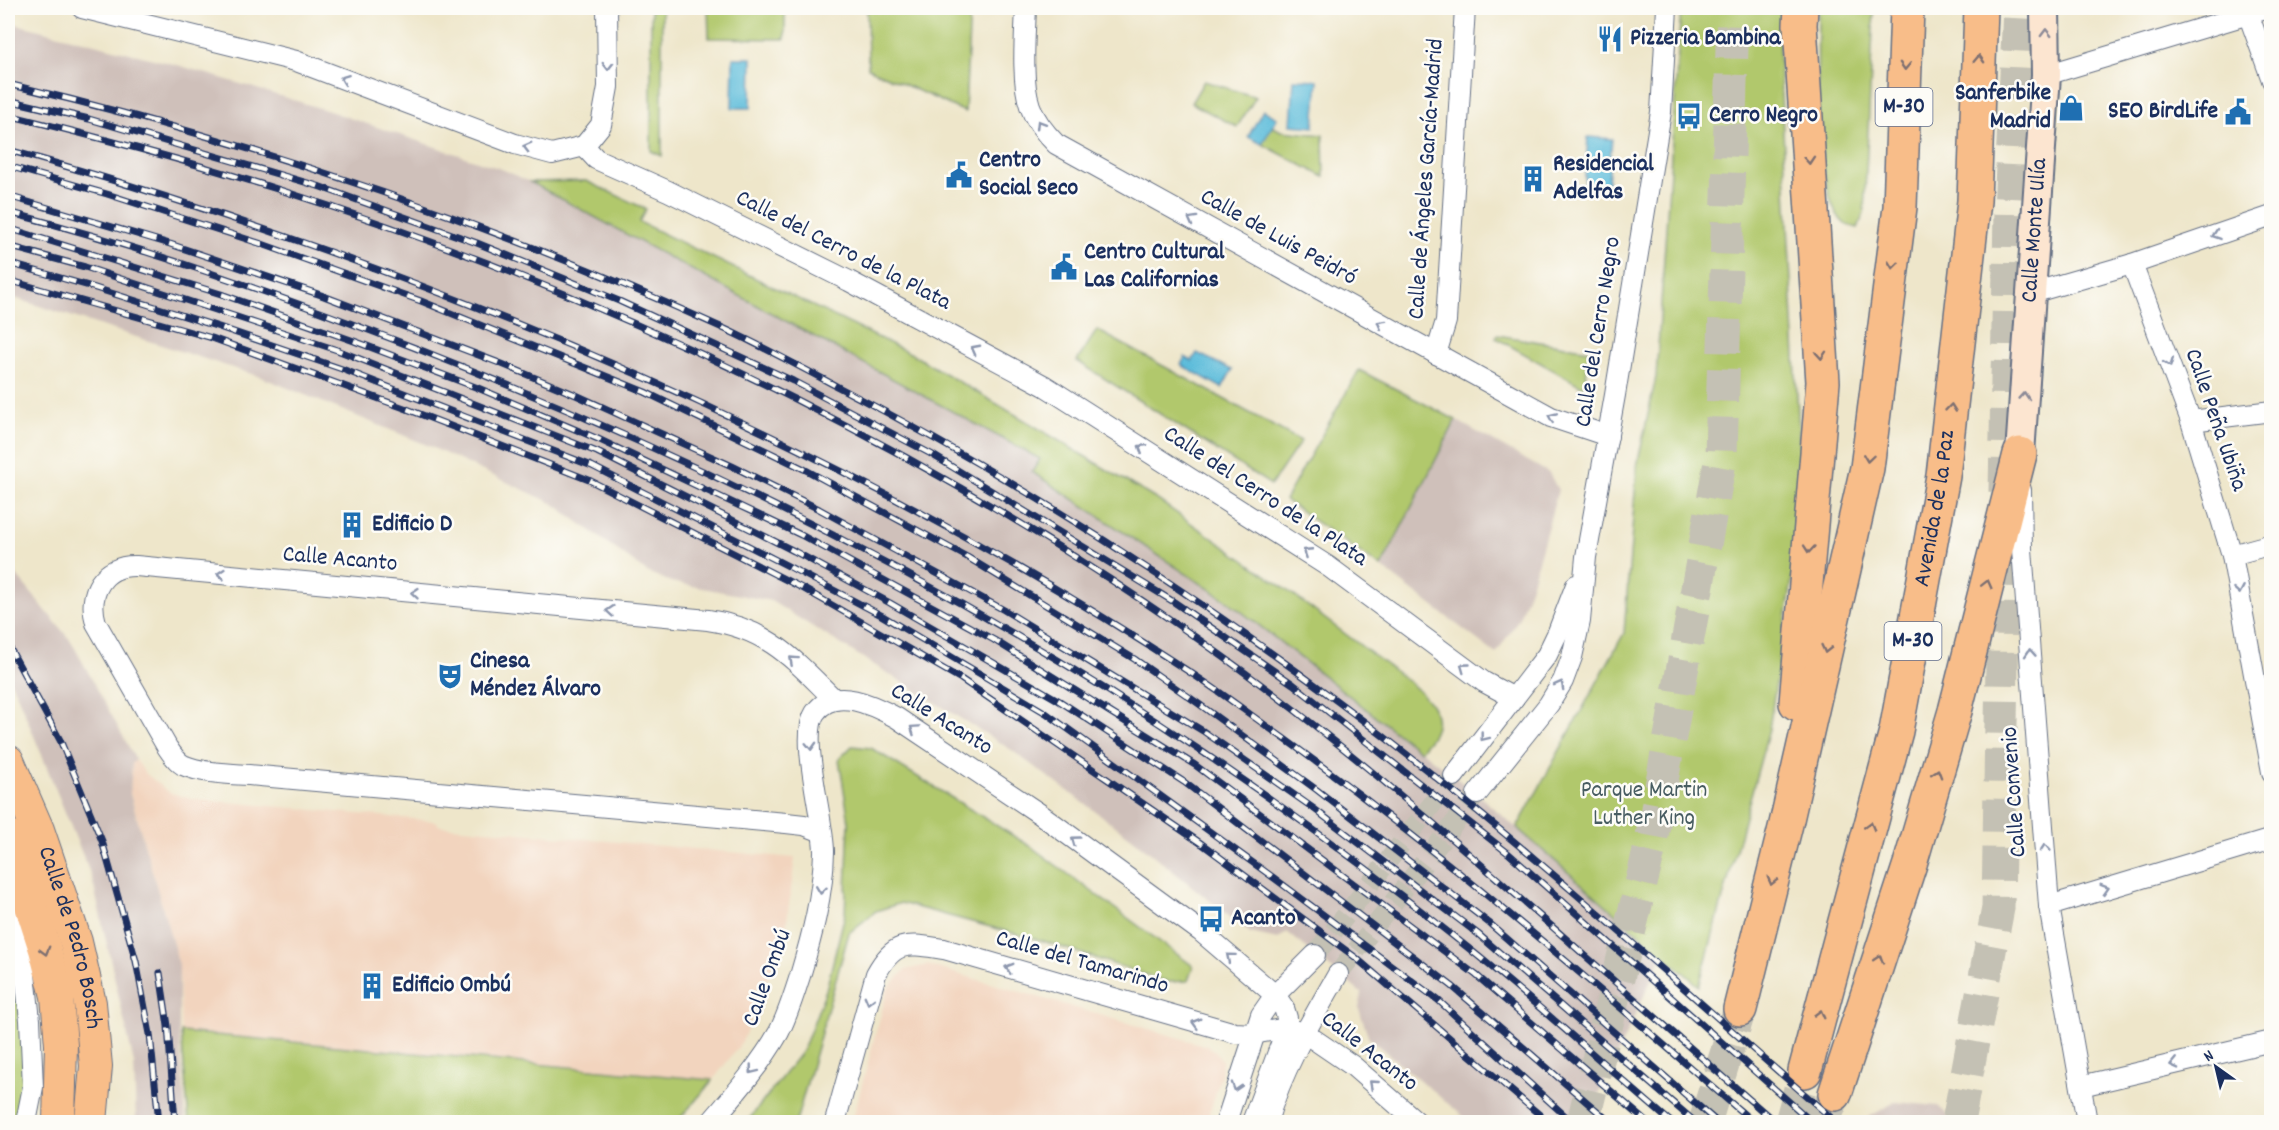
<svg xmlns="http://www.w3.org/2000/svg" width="2279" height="1130" viewBox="0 0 2279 1130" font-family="Dekko,sans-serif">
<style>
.built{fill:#f2d4be}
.industrial{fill:#cfc0ba}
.green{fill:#b1c86c;stroke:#667c65;stroke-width:1.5}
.water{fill:#5cbcda;stroke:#3c769c;stroke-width:1.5}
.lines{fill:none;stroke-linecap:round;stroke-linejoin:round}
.street-tunnel{stroke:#c4c1b4;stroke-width:20;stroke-dasharray:20 10;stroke-linecap:butt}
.highway-tunnel{stroke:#c4c1b4;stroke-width:33;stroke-dasharray:33 16;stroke-linecap:butt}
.street-casing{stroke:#656f84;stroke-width:22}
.secondary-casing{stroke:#656f84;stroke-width:32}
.primary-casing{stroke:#656f84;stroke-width:34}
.highway-casing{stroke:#656f84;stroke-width:36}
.street{stroke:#fff;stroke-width:20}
.secondary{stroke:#fce5d0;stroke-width:28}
.primary{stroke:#f8bd89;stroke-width:32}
.highway{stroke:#f8bd89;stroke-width:33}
.rail-casing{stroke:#1b2f5e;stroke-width:7}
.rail{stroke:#fdfcf7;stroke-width:4.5;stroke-dasharray:14;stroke-linecap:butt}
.oneway{stroke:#8c8a97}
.oneway2{stroke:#7e6f71}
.oneway3{stroke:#8d97ae}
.labels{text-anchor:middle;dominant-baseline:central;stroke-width:5;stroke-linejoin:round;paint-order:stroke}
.shield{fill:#fdfcf7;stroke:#5f6c8c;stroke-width:1.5}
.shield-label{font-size:22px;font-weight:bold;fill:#1b2f5e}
.poi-label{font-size:24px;font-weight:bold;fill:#1b2f5e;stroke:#fdfcf7;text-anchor:start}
.street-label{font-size:24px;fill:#1b2f5e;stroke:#fdfcf7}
.park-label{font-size:24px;fill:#485d62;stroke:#fdfcf7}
</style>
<rect width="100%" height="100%" fill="#fdfcf7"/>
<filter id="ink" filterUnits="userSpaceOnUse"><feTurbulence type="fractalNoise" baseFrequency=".0167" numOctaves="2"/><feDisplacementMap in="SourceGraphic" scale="12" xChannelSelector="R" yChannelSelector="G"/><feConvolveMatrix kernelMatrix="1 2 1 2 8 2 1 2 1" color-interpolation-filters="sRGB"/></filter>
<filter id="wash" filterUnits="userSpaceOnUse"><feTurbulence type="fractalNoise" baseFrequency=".008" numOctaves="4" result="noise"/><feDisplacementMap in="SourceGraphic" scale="24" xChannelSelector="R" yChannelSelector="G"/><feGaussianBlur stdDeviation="1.35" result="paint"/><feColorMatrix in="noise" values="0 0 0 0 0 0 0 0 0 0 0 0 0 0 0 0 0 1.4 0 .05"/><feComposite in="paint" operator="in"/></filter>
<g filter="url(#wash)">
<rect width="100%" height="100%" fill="#eee6ca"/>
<g class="built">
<path d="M136,760L145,773L170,793L193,799L435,821L440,826L795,858L785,936L742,1042L713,1080L181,1032L179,965L130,793L132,763Z"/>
<path d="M927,965L1207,1046L1216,1052L1222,1061L1221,1074L1207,1122H852L888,988L905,970Z"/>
</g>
<g class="industrial">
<path d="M8,22L181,66L323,109L504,170L530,182L1040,459L1033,472L1229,602L1477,794L1663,954L1586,1122H1470L1369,1038L1359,1009L1361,993L1287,932L1278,939L1250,933L1133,839L1010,749L771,601L671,582L647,572L554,504L427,445L261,377L8,296Z"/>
<path d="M1456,420L1549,473L1558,490L1531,586L1519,618L1496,654L1381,567Z"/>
<path d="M8,565L71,641L136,760L132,763L130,794L179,965V1032L186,1122H136L134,1064L92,878L16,692L8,677Z"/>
<path d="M1895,1102L1938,1106L1955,1122H1867L1869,1117Z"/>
</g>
<g class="green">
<path d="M651,8H662V156L651,151Z"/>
<path d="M708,8H785V39L709,38Z"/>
<path d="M935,8H970L965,112L868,68L867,9L931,13Z"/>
<path d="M1681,8H1781L1779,55L1803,509L1769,729L1699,986L1517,828L1624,633L1637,466L1656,377Z"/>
<path d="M1818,8H1874L1864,213L1858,228C1854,227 1848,226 1845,224C1811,197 1818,50 1818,8Z"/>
<path d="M1204,81L1256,97L1237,127L1191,103Z"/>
<path d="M1272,126L1281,131L1323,135L1324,177L1262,144Z"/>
<path d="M586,181L646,209L639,222L910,353L1026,421L1159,501L1280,585L1408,681C1422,693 1444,711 1434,732C1431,739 1424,745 1420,751L1229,602L1032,472L1040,459L530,182Z"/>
<path d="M1097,330L1301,441L1271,485L1077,361Z"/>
<path d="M1497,335L1589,350L1585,388L1496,338Z"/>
<path d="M1359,370L1456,420L1381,567L1285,500Z"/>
<path d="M852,746L871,748L1030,846L1193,966L1188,981L1168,982L1043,941L901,903L876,911L849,933L796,1122H747L803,1050L826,990L845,914L849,822L839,759Z"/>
<path d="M8,947L20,998L25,1053L20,1122H8Z"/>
<path d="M181,1032L713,1080L677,1122H189Z"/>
</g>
<g class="water">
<path d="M733,58H752L751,108H732Z"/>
<path d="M1294,79L1318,80L1314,127L1291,125Z"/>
<path d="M1263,110L1277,118L1262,144L1248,137Z"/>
<path d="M1588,137L1612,139L1607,193L1584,191Z"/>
<path d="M1197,353L1232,370L1222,388L1181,365L1185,357L1192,361Z"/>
</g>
</g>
<g filter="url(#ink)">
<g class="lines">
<g class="street-tunnel">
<path d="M1315,955L1454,776"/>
<path d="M1338,974L1477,794"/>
</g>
<g class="highway-tunnel">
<path d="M2005,492L2010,211L2019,8"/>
<path d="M1583,1122L1650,847L1721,457L1733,8"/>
<path d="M1705,1122L1740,1009"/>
<path d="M1791,1122L1805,1071"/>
<path d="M1823,1122L1835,1094"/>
<path d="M1958,1122L1998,908L2004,540"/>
</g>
<g class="street-casing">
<g id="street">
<path d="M82,8L296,61L515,144L552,154L584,146"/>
<path d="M1026,8C1025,34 1021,81 1030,106C1035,121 1045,133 1056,144L1551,417L1608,436"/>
<path d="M2246,8L2272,80"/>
<path d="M2046,75L2269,8"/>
<path d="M584,146L596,159L668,191L849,281L1045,386L1329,567L1484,682L1514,698"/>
<path d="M584,146L601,125L608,87L607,8"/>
<path d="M2272,216L2132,264L2191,421L2232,555L2272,772"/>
<path d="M2032,293L2132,264"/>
<path d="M1436,354L1446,321L1465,8"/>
<path d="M2191,421L2272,411"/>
<path d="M2021,490L2022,549L2049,906L2087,1122"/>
<path d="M2232,555L2272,544"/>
<path d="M1454,776L1547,655L1558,632L1576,585"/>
<path d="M1477,794L1549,704L1563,681L1572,657L1580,621L1586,557L1615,395L1661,112L1667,8"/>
<path d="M822,832L804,825L786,823L260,776C239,774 202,774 183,765C176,761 171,753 167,747L96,623C87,593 103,565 136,566L708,620C769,629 793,659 835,700"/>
<path d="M13,897L18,910L30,1020L33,1087L26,1122"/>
<path d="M2049,906L2272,839"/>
<path d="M2081,1086L2272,1041"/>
<path d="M711,1122C735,1094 761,1064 779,1032C788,1014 794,995 800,976C812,936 823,895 824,852C824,820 799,737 815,713C834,685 875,706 897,718L1040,814L1200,931L1275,995L1284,1008L1287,1018V1028L1252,1122"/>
<path d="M835,1122L876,974C895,939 908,944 944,949L1235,1033L1253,1034L1287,1028L1306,1034L1353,1066L1417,1122"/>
<path d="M1226,1122L1261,1015L1275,995L1315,955"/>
<path d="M1267,1122C1282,1070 1311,1021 1338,974"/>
</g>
</g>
<g class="secondary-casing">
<g id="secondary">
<path id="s1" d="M2020,454L2046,75L2045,8"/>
</g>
</g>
<g class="primary-casing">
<g id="primary">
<path id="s2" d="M8,761L38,830L76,942L90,1003L96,1066L91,1122"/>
<path d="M8,835L45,949L57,996L61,1045L59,1122"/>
</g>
</g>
<g class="highway-casing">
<g id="highway">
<path d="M1796,703L1823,382L1800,25L1801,8"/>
<path d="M1740,1009L1786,824L1867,468L1900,207L1907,8"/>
<path id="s3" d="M1805,1071L1896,731L1943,476L1974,201L1981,8"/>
<path d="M1835,1094L1910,864L1955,711L2020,454"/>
</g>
</g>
<use href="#street" class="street"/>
<use href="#secondary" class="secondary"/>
<use href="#primary" class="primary"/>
<use href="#highway" class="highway"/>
<g class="rail-casing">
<g id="rail">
<path d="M8,84C254,142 495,224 725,329C764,347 802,368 840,388C1014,478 1180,584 1337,701C1512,831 1672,979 1836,1122"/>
<path d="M8,100L89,119L318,186L477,243L619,301L793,381L931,454L1174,602L1293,684L1508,853L1812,1122"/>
<path d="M8,115C98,137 188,161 277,189C627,300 977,471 1271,692C1376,771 1474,858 1573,945C1640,1004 1708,1063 1775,1122"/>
<path d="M8,150C115,179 222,214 327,251C629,359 922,497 1191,673C1222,693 1252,716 1282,737C1447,856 1600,989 1753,1122"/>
<path d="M8,166L107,194L262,244L421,301L645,392L804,469L967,557L1136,660L1199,704L1317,790L1489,923L1717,1122"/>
<path d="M8,196L170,244L321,295L502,364L576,395L732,466L819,509L1004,610L1203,731L1313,808L1478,934L1695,1122"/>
<path d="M8,212C147,248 284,297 418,349C692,456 959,588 1204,753C1294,814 1382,879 1467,947C1537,1003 1603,1064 1671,1122"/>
<path d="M8,228L221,294L354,341L478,388L598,439L801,535L994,640L1195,765L1476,975L1647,1122"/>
<path d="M8,246L85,267L337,350L597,452L794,551L890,603L1058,700L1184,782L1452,986L1610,1122"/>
<path d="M8,263L89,286L219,327L342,369L592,466L786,565L881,615L1046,713L1274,878L1438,1000L1572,1122"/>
<path d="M8,280L212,338L407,409L589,480L804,589L961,679L1202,844L1355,957L1548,1122"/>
<path d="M8,645L60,740L102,841L136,961L150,1034L159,1122"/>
<path d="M160,973L168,1026L175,1122"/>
</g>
</g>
<use href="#rail" class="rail"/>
</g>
<defs><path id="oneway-chevron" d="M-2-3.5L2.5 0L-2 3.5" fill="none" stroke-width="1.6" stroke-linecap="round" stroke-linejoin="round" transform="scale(1.5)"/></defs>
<g class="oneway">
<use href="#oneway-chevron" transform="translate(2046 33) rotate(-91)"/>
<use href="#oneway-chevron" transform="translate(2024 396) rotate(-86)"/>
</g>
<g class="oneway2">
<use href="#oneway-chevron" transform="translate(1979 59) rotate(-88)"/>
<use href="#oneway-chevron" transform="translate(1905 66) rotate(92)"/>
<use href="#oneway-chevron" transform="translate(1809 160) rotate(86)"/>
<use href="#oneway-chevron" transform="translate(1893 265) rotate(97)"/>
<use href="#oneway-chevron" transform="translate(1821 355) rotate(86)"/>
<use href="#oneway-chevron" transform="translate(1951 408) rotate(-84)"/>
<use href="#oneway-chevron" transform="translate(1868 458) rotate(98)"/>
<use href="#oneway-chevron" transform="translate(1809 549) rotate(95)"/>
<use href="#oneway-chevron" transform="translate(1987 584) rotate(-76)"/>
<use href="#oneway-chevron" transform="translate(1826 649) rotate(103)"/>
<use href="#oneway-chevron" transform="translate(1937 773) rotate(-73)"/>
<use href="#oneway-chevron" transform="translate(1870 826) rotate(-75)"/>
<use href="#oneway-chevron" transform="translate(1772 881) rotate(104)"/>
<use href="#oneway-chevron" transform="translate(45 951) rotate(74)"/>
<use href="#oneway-chevron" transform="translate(1879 959) rotate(-72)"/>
<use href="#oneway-chevron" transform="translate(1820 1014) rotate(-75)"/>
</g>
<g class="oneway3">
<use href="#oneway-chevron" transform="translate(608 66) rotate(90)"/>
<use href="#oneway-chevron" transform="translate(344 79) rotate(-159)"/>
<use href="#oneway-chevron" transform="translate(1040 124) rotate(-121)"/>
<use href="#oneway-chevron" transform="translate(527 147) rotate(-165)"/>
<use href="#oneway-chevron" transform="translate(1192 220) rotate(-151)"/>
<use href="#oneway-chevron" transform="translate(2216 235) rotate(161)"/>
<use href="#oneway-chevron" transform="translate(1381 324) rotate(-151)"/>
<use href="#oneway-chevron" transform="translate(975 349) rotate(-152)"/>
<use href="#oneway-chevron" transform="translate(2169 363) rotate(70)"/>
<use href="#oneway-chevron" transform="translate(1552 417) rotate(-157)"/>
<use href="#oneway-chevron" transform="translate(1142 448) rotate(-148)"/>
<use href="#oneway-chevron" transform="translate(1307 552) rotate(-147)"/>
<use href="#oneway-chevron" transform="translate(221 574) rotate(-175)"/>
<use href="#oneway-chevron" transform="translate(2239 590) rotate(80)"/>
<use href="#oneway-chevron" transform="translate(415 593) rotate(-175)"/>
<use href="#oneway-chevron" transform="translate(610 611) rotate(-175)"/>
<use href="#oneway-chevron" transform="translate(2030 653) rotate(-94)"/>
<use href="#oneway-chevron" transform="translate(793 660) rotate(-138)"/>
<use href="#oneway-chevron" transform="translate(1464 667) rotate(-144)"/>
<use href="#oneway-chevron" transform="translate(1560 685) rotate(-62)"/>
<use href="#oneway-chevron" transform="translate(914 729) rotate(-146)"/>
<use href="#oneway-chevron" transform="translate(1484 737) rotate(128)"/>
<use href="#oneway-chevron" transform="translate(811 746) rotate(88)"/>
<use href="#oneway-chevron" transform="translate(1075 840) rotate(-144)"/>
<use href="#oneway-chevron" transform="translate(2045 848) rotate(-94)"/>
<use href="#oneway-chevron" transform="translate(2105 889) rotate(-17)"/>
<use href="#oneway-chevron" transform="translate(821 890) rotate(97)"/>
<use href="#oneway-chevron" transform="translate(1230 957) rotate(-140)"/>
<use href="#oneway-chevron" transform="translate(1009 968) rotate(-164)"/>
<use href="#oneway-chevron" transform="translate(869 1000) rotate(105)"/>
<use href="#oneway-chevron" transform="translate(1196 1023) rotate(-164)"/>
<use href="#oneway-chevron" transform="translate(2174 1064) rotate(167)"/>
<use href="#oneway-chevron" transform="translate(753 1070) rotate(128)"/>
<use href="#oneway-chevron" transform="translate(1373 1084) rotate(-139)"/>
<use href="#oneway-chevron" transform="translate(1236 1087) rotate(107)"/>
</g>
</g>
<defs>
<g id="restaurant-bare" transform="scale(2.07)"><path d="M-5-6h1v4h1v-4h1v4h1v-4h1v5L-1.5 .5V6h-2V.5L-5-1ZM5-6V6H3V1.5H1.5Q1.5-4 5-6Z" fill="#1f6fb2" stroke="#fdfcf7" stroke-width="2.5" paint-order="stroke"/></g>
<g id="shop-bare" transform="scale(2.07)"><path d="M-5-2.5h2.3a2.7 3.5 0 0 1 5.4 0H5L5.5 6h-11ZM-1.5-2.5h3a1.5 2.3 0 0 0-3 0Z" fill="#1f6fb2" stroke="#fdfcf7" stroke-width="2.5" paint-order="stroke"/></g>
<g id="civic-bare" transform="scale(2.07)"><path d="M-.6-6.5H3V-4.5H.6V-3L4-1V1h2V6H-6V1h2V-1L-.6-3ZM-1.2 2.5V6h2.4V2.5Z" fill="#1f6fb2" stroke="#fdfcf7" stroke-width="2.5" paint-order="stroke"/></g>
<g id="bus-bare" transform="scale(2.07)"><path d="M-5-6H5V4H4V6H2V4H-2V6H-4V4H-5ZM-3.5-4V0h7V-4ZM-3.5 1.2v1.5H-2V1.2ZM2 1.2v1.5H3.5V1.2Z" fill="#1f6fb2" stroke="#fdfcf7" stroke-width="2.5" paint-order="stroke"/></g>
<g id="building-bare" transform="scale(2.07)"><path d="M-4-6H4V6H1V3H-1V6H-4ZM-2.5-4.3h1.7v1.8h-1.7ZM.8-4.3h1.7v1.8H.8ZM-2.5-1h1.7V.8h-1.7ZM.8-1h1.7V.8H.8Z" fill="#1f6fb2" stroke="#fdfcf7" stroke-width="2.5" paint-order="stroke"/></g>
<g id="theatre-bare" transform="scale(2.07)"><path d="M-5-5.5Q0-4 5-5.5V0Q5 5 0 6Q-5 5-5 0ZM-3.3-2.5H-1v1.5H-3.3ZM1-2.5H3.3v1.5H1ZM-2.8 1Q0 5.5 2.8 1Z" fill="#1f6fb2" stroke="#fdfcf7" stroke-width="2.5" paint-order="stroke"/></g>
</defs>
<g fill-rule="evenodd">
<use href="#restaurant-bare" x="1610" y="39"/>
<use href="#shop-bare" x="2071" y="108"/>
<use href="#civic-bare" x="2238" y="112"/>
<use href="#bus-bare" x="1689" y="116"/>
<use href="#civic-bare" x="959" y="175"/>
<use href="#building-bare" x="1533" y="179"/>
<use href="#civic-bare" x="1064" y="267"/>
<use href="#building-bare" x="352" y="525"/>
<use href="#theatre-bare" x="450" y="676"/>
<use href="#bus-bare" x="1211" y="919"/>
<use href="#building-bare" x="372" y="986"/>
</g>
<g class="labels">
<g class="shield">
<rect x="1875.5" y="88" width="57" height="38" rx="4.5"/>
<rect x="1884.5" y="622" width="57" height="38" rx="4.5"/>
</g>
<g class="shield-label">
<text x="1904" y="107">M-30</text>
<text x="1913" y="641">M-30</text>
</g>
<g class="poi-label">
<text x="1630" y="39">Pizzeria Bambina</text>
<text x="2051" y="94" text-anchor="end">Sanferbike<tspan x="2051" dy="28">Madrid</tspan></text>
<text x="2218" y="112" text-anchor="end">SEO BirdLife</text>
<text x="1709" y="116">Cerro Negro</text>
<text x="979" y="161">Centro<tspan x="979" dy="28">Social Seco</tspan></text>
<text x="1553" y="165">Residencial<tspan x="1553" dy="28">Adelfas</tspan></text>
<text x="1084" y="253">Centro Cultural<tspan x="1084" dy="28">Las Californias</tspan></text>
<text x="372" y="525">Edificio D</text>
<text x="470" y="662">Cinesa<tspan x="470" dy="28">Méndez Álvaro</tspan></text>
<text x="1231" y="919">Acanto</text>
<text x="392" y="986">Edificio Ombú</text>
</g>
<g class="street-label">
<text transform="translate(1427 179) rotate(-86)">Calle de Ángeles García-Madrid</text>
<text stroke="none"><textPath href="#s1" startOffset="224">Calle Monte Ulía</textPath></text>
<text transform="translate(1278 238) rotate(29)">Calle de Luis Peidró</text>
<text transform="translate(843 251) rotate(27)">Calle del Cerro de la Plata</text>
<text transform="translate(1599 332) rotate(-81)">Calle del Cerro Negro</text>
<text transform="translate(2215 420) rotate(71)">Calle Peña Ubiña</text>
<text transform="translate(1265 497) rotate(33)">Calle del Cerro de la Plata</text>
<text stroke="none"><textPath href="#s3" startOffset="578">Avenida de la Paz</textPath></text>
<text transform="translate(340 560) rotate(5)">Calle Acanto</text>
<text transform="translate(941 720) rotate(32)">Calle Acanto</text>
<text transform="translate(2015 792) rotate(-94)">Calle Convenio</text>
<text stroke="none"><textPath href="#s2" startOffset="188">Calle de Pedro Bosch</textPath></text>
<text transform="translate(1082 963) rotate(16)">Calle del Tamarindo</text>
<text transform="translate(768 978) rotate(-70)">Calle Ombú</text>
<text transform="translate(1369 1052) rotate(38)">Calle Acanto</text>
</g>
<g class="park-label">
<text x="1644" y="791">Parque Martin<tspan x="1644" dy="28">Luther King</tspan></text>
</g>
</g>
<rect width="2279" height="1130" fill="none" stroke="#fdfcf7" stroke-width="30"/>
<g transform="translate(2216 1067) rotate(326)" stroke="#fdfcf7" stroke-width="4.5" paint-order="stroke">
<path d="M0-4.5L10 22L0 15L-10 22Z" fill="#1b2f5e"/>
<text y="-9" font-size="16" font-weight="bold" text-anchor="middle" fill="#1b2f5e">N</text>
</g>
</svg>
